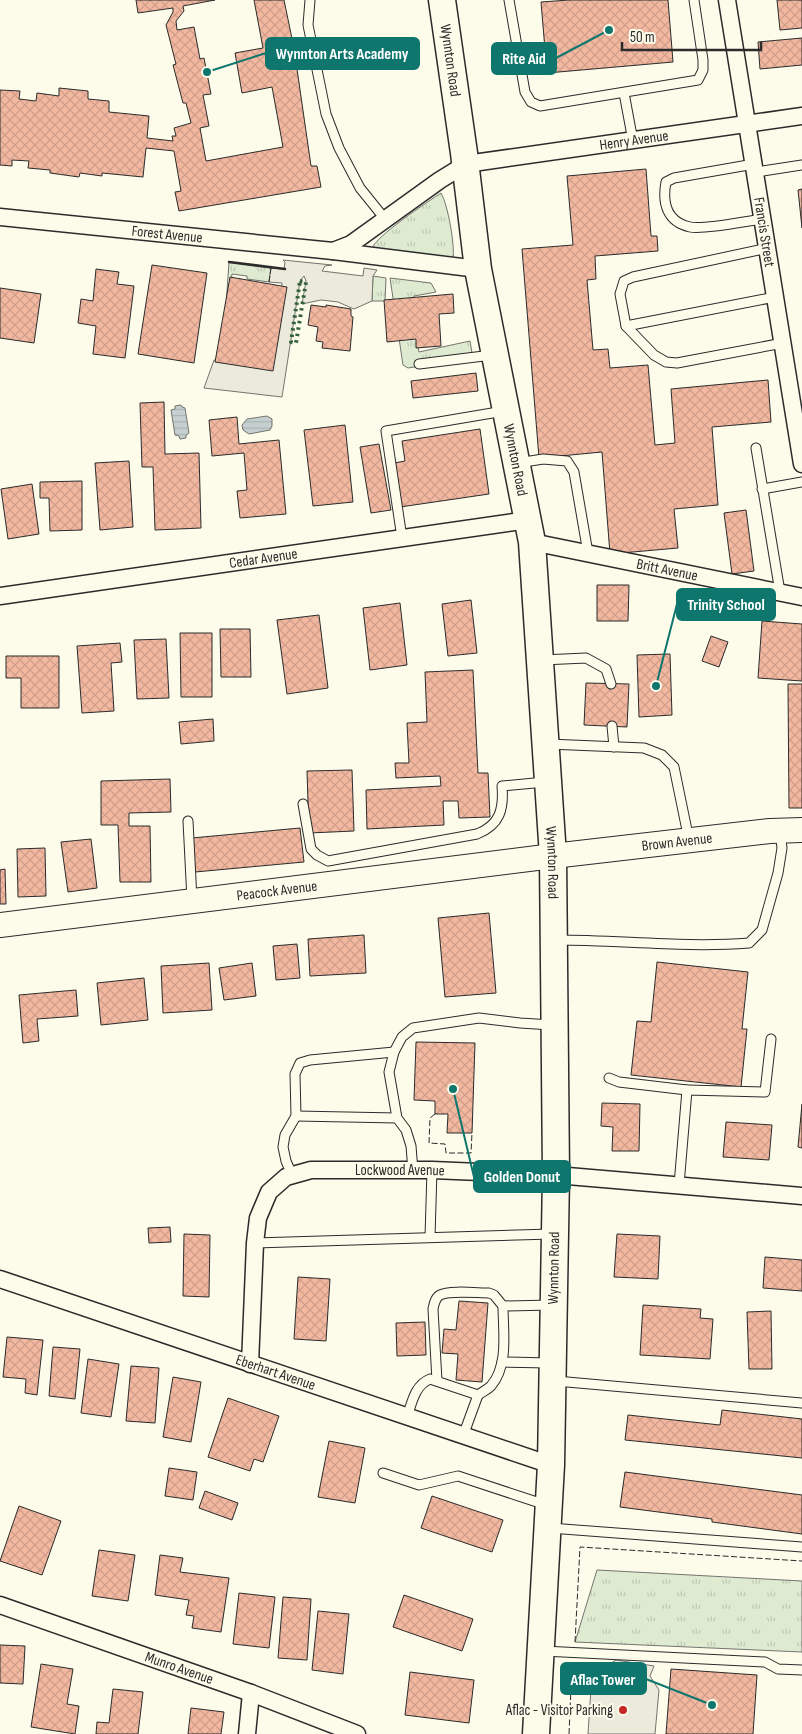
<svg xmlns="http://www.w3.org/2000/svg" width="802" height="1734" viewBox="0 0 802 1734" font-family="'Sofia Sans Condensed',sans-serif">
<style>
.grass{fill:url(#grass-tufts);stroke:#74746e}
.parking{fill:#eceadb;stroke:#74746e}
.water{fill:url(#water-rules);stroke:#74746e}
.building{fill:url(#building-cross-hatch);stroke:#2b2b2b}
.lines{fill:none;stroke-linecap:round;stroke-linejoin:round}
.lane-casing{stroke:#2b2b2b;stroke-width:11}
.street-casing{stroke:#2b2b2b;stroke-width:19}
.secondary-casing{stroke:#2b2b2b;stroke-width:26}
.primary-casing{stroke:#2b2b2b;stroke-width:29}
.lane{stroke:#fdfbea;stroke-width:9}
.street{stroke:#fdfbea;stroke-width:16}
.secondary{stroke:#fdfbea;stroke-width:24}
.primary{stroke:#fdfbea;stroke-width:26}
.hedge{stroke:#34623c;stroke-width:4;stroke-dasharray:2.5 4;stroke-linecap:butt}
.fence{stroke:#2b2b2b;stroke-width:1;stroke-dasharray:6 2.5;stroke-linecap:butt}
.wall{stroke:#2b2b2b;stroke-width:2.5}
.poi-dot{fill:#c62828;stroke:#fdfbea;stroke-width:2}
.labels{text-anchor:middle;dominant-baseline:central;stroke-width:4;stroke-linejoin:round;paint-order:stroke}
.street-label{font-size:15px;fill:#2b2b2b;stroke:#fdfbea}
.poi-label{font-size:15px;fill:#2b2b2b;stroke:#fdfbea;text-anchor:end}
.leader{fill:none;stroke:#0f766e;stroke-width:2}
.callout-dot{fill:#0f766e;stroke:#fdfbea;stroke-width:2}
.callout{fill:#0f766e;stroke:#0f766e;stroke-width:2}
.callout-label{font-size:16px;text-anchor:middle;font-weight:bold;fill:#fff}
</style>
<defs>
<pattern id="grass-tufts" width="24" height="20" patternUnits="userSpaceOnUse" patternTransform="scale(1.25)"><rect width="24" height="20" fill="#deebd1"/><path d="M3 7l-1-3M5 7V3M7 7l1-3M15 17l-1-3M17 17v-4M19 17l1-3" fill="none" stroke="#bfcab4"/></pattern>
<pattern id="water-rules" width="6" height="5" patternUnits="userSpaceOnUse" patternTransform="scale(1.25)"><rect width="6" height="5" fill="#c7d0d0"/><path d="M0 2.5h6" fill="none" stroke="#abb3b3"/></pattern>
<pattern id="building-cross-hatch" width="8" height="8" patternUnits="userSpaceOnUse" patternTransform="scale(1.25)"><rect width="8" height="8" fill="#f2b8a0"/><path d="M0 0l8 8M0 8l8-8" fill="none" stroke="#d09e8a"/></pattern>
</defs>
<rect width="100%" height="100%" fill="#fdfbea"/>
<g class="grass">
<path d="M441,193C448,205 455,245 453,259L372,249C374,237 429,201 441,193Z"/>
<path d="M229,262L271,268L269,282L247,279V276L232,274L225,320Z"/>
<path d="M373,276L386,278L385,301H372Z"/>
<path d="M390,278L431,283L436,292L414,296L417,316L413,317L419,352L470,341L472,353L457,360L408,368L403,365Z"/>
<path d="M597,1570L802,1581V1652L575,1642Z"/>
</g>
<g class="parking">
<path d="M283,260L332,265L325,266L322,271L363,276L364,268L377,270L373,276L372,301L354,309L338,302L321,300L302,304L306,281L304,276L300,281L282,397L204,388L214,360L271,367L282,283L269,282L271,268L284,269L285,262Z"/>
<path d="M616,1660L654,1666L650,1676L659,1690L655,1734H588L592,1673L589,1668L585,1664L608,1665Z"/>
</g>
<g class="water">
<path d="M181,405L182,407L185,408L189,433L186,435V438L180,439L179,436L175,435L171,410L175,409V406Z"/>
<path d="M267,416L272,419V426L270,430L249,434L243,430L242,425L247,419Z"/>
</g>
<g class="building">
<path d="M136,0H215L183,6L184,11L176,21L177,30L194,27L200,59L204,58L211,94L203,95L209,126L200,128L206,161L283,147L272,87L242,93L235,53L263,48L254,0H284L296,58H293L295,69H297L311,166H317L321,187L179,211L175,192L181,191L174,151L146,148L143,177L102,173V176L80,173L79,177L50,173V170L28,168L29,161L12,160V166L0,165V90L20,91L19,99L36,101L37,93L59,96V88L88,91V99L109,101V112L149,116L147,138L173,141L172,136H176L174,128L191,123L186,103H183L173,65L176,64L166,25L173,12V8L138,13Z"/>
<path d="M569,0H668L673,62L547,73L541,2Z"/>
<path d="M777,0H802V28L780,30Z"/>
<path d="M802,38V65L760,69L758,42Z"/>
<path d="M646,169L651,236H657L658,251L595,256L596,279L587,280L593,350L608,349L610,368L648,365L655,445L675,443L671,389L768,380L771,422L712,427L718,505L674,509L678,548L610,554L602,452L539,458L522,249L573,245L567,176Z"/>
<path d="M802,189V228L798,190Z"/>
<path d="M152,265L207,273L194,363L138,354Z"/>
<path d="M96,269L119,272L117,284L134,286L125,358L93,354L96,326L78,323L81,299L93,301Z"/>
<path d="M230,277L287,287L273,371L215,362Z"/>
<path d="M0,288L41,294L34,343L0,338Z"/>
<path d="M453,294L454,313L439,314L441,346L416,348V339L387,342L384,300Z"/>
<path d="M311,305L326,307V305L351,309V316L353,317L350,351L322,348L323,342L316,341L318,327L308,325Z"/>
<path d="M476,373L478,391L413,398L411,381Z"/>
<path d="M164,402L165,454L199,453L201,528L155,530L153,467H142L140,403Z"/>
<path d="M237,417L239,444L279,440L286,514L240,518L237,491L247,490L244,453L212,456L209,420Z"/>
<path d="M345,425L353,502L313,506L304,430Z"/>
<path d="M480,429L489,494L400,507L394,463L405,461L402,441Z"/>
<path d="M379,444L391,510L371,513L360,447Z"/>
<path d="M129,461L133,527L100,530L95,463Z"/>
<path d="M82,481V530L50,531L49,498H40V482Z"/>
<path d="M32,484L39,534L8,539L1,489Z"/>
<path d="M746,510L754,571L732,574L724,513Z"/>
<path d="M597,585H629L628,621H597Z"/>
<path d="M471,600L477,653L448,656L442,604Z"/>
<path d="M400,603L407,665L370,670L363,608Z"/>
<path d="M319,615L328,688L287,694L277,620Z"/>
<path d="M762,621L802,624V681L758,678Z"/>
<path d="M220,629H250L251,677H221Z"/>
<path d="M180,633H212V697H181Z"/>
<path d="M711,636L728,642L719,667L702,661Z"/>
<path d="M166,639L169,698L137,699L134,640Z"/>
<path d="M120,643L122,662L111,663L114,711L82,713L77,646Z"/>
<path d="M670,654L672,715L639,717L637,655Z"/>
<path d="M6,656H59V708H21V678H6Z"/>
<path d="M473,670L478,773H488L490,817L459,818L458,801H443L444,825L367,829L366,790L441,786L440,776L396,778L395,763H409L407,723L427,722L425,672Z"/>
<path d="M586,683L629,684L627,727L584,725Z"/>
<path d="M788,684H802V808H789Z"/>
<path d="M213,719L214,741L181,744L179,722Z"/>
<path d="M352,770L354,831L309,833L307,771Z"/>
<path d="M170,779L171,812L129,813V826H150L151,882H120L118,825H101V781Z"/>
<path d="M300,828L304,862L195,872L192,838Z"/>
<path d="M91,839L97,888L68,892L61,842Z"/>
<path d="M45,848L46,896L18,897L17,849Z"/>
<path d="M5,869L6,904H0V870Z"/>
<path d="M489,913L496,993L445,997L438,918Z"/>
<path d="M364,935L366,973L310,976L308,939Z"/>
<path d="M297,944L300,978L276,980L273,946Z"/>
<path d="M657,962L748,972L742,1029H747L741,1087L631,1075L637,1021L651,1022Z"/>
<path d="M209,963L212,1010L163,1013L161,966Z"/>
<path d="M252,963L256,996L224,1000L219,968Z"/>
<path d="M144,978L148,1020L101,1025L97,983Z"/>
<path d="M76,990L78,1016L37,1019L39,1041L23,1043L19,995Z"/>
<path d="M416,1042L475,1043L472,1133H447L448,1114H435V1101L414,1100Z"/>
<path d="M602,1103L640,1104L639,1151H612L613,1127L601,1126Z"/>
<path d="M802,1104V1148L798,1147Z"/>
<path d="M726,1122L772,1125L769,1160L723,1157Z"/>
<path d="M170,1227L171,1242L149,1243L148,1228Z"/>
<path d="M184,1234L210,1235L209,1297L183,1296Z"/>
<path d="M617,1234L660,1236L658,1279L614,1277Z"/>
<path d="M765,1257L802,1260V1291L763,1288Z"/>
<path d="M298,1277L330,1279L326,1341L294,1339Z"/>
<path d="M459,1301L488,1303L482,1382L456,1380L458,1354L442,1353L444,1329L456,1330Z"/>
<path d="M643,1305L701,1309L700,1318L713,1319L710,1359L640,1355Z"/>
<path d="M771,1311L772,1369H749L747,1312Z"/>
<path d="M425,1322L426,1355L397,1356L396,1323Z"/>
<path d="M7,1337L43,1340L37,1395L25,1393L26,1379L3,1377Z"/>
<path d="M53,1347L80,1349L75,1399L49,1396Z"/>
<path d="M88,1359L119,1364L111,1417L81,1413Z"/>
<path d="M131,1366L159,1368L155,1423L126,1421Z"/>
<path d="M173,1377L201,1382L191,1442L163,1437Z"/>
<path d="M228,1398L279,1416L263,1462L254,1459L250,1471L208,1457Z"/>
<path d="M722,1410L802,1419V1458L625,1440L628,1415L720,1425Z"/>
<path d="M329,1441L365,1448L355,1503L318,1497Z"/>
<path d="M169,1468L197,1472L193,1500L165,1496Z"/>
<path d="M625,1472L802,1495V1534L712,1522V1519L620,1507Z"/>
<path d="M205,1491L238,1503L232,1520L199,1508Z"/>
<path d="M432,1496L503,1520L492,1552L421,1528Z"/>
<path d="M19,1506L61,1521L42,1575L0,1561Z"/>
<path d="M99,1550L135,1555L128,1601L92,1596Z"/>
<path d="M160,1555L183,1558L180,1572L229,1578L221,1632L192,1628L194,1616L186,1615L189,1600L155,1595Z"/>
<path d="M239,1593L275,1597L269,1648L233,1644Z"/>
<path d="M404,1595L473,1619L462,1651L393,1627Z"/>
<path d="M283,1597L311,1599L307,1660L278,1658Z"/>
<path d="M318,1611L349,1614L343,1674L312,1670Z"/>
<path d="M0,1645L25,1646L23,1684L0,1683Z"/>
<path d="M41,1664L73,1669L67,1704L79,1706L75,1734L31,1727Z"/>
<path d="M671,1669L757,1675L753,1734H666Z"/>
<path d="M410,1672L474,1680L469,1723L405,1715Z"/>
<path d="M113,1689L143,1692L138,1734H96L97,1722L109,1723Z"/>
<path d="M191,1708L224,1712L221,1734H188Z"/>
</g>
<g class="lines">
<g class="lane-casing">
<g id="lane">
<path d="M310,0L308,25L326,114L339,148L360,188L385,219"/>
<path d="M509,0L525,92L531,102L540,106L698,80L703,70V60L694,0"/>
<path d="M624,93L633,141"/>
<path d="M754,164L674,178L666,182C662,203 667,222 690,227C705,230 746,221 763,219"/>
<path d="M756,172L802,165"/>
<path d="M768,248L633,277L624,281L620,294L626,326L654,355L666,362L677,363L783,343"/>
<path d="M626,326L775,297"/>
<path d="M419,364L492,355"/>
<path d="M756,448L780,592"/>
<path d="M518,463L543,459L567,461L574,472L588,553"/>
<path d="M762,489L802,482"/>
<path d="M402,538L386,431L504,411"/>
<path d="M542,660L586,658L606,669L611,684"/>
<path d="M612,726L614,747"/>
<path d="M548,744L644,748L662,755L674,767L689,840"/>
<path d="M303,804L311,849L317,855L328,861L477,834C500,825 504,809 502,786L545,782"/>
<path d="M188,821L192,900"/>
<path d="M556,940C621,940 685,948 749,943L762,930L778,873L782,848L780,832"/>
<path d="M609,1078L619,1082L687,1090"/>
<path d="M296,1116L397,1118"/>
<path d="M413,1171L411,1146L406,1130L397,1118L389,1072L394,1052L402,1037L413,1028L479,1018L520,1023L552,1025"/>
<path d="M292,1175L286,1161L283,1147L285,1135L296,1116L295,1074L300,1063L310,1060L394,1052"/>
<path d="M679,1185L687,1090L765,1092L771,1039"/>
<path d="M430,1237L432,1170"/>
<path d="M255,1243L552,1234"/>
<path d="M502,1362L550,1363"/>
<path d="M437,1381L433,1309C434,1304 435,1298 440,1295C450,1290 477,1293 489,1293L494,1295L503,1306L551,1305"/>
<path d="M556,1381L802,1403"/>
<path d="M407,1417C412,1402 415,1385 430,1379L478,1395C482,1392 487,1390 491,1386C509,1365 503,1331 503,1306"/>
<path d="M463,1436L478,1395"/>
<path d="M383,1473L419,1485L458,1476L546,1505"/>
<path d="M550,1528L802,1547"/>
<path d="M543,1651L765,1662L778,1669L802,1670"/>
</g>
</g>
<g class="street-casing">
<g id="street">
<path id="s1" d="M727,0L802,464"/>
<path id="s2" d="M0,217L333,251L478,269"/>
<path id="s3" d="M333,251L351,244L440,180L466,164L802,116"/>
<path id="s4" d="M532,542L802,597"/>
<path id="s5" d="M0,596L528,520"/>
<path id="s6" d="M0,1279L551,1465"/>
<path id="s7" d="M250,1364L255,1243L258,1218L269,1192L286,1177L311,1170H432L556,1175L802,1196"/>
<path id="s8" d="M0,1605L251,1693L357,1734"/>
<path d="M247,1734L251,1693"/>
</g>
</g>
<g class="secondary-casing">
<g id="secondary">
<path id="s9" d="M0,925L553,856L770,831L802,830"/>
</g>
</g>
<g class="primary-casing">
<g id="primary">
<path id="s10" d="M442,0L464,153L478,269L532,542L553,856L556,1175L551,1465L536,1734"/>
</g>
</g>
<use href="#lane" class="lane"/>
<use href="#street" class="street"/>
<use href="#secondary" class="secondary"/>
<use href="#primary" class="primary"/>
<path class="hedge" d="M300,281L306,282L296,343L291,342Z"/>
<g class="fence">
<path d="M269,282L271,268"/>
<path d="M435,1114L430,1118L429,1143L445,1144L446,1153H471L472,1133"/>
<path d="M575,1642L580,1547L802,1561"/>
<path d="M569,1734L572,1665"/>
</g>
<path class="wall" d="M229,262L285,269"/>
</g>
<circle class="poi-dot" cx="623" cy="1710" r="5"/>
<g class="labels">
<g class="street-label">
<text stroke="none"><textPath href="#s10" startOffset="61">Wynnton Road</textPath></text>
<text stroke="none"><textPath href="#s3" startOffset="329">Henry Avenue</textPath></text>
<text stroke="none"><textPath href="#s1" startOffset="235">Francis Street</textPath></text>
<text stroke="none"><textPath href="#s2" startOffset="168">Forest Avenue</textPath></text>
<text stroke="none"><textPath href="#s10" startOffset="466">Wynnton Road</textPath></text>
<text stroke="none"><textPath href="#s5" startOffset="266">Cedar Avenue</textPath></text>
<text stroke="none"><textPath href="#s4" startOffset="138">Britt Avenue</textPath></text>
<text stroke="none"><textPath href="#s9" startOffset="682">Brown Avenue</textPath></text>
<text stroke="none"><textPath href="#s10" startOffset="871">Wynnton Road</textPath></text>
<text stroke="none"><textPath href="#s9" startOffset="279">Peacock Avenue</textPath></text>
<text stroke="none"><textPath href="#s7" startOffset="312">Lockwood Avenue</textPath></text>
<text transform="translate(554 1268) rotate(-89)">Wynnton Road</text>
<text stroke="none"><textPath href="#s6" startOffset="291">Eberhart Avenue</textPath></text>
<text stroke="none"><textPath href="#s8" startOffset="190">Munro Avenue</textPath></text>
</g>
<g class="poi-label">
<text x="613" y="1710">Aflac - Visitor Parking</text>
</g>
</g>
<path class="leader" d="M207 72L266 53M609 30L556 58M656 686L677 604M453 1089L474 1177M712 1705L646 1679"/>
<g class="callout-dot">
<circle cx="207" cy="72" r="5"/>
<circle cx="609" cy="30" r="5"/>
<circle cx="656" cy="686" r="5"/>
<circle cx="453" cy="1089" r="5"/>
<circle cx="712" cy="1705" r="5"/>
</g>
<g class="callout">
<rect x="266" y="38" width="153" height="31" rx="5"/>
<rect x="492" y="43" width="64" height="31" rx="5"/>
<rect x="677" y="589" width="98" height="31" rx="5"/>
<rect x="474" y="1161" width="96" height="31" rx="5"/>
<rect x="561" y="1663" width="85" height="31" rx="5"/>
</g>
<g class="callout-label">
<text x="342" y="59">Wynnton Arts Academy</text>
<text x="524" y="64">Rite Aid</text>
<text x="726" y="610">Trinity School</text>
<text x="522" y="1182">Golden Donut</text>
<text x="603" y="1685">Aflac Tower</text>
</g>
<path d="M622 42v8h139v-8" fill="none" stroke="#2b2b2b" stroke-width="2.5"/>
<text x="630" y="42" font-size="15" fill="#2b2b2b" stroke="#fdfbea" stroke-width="4" paint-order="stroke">50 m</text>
</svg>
